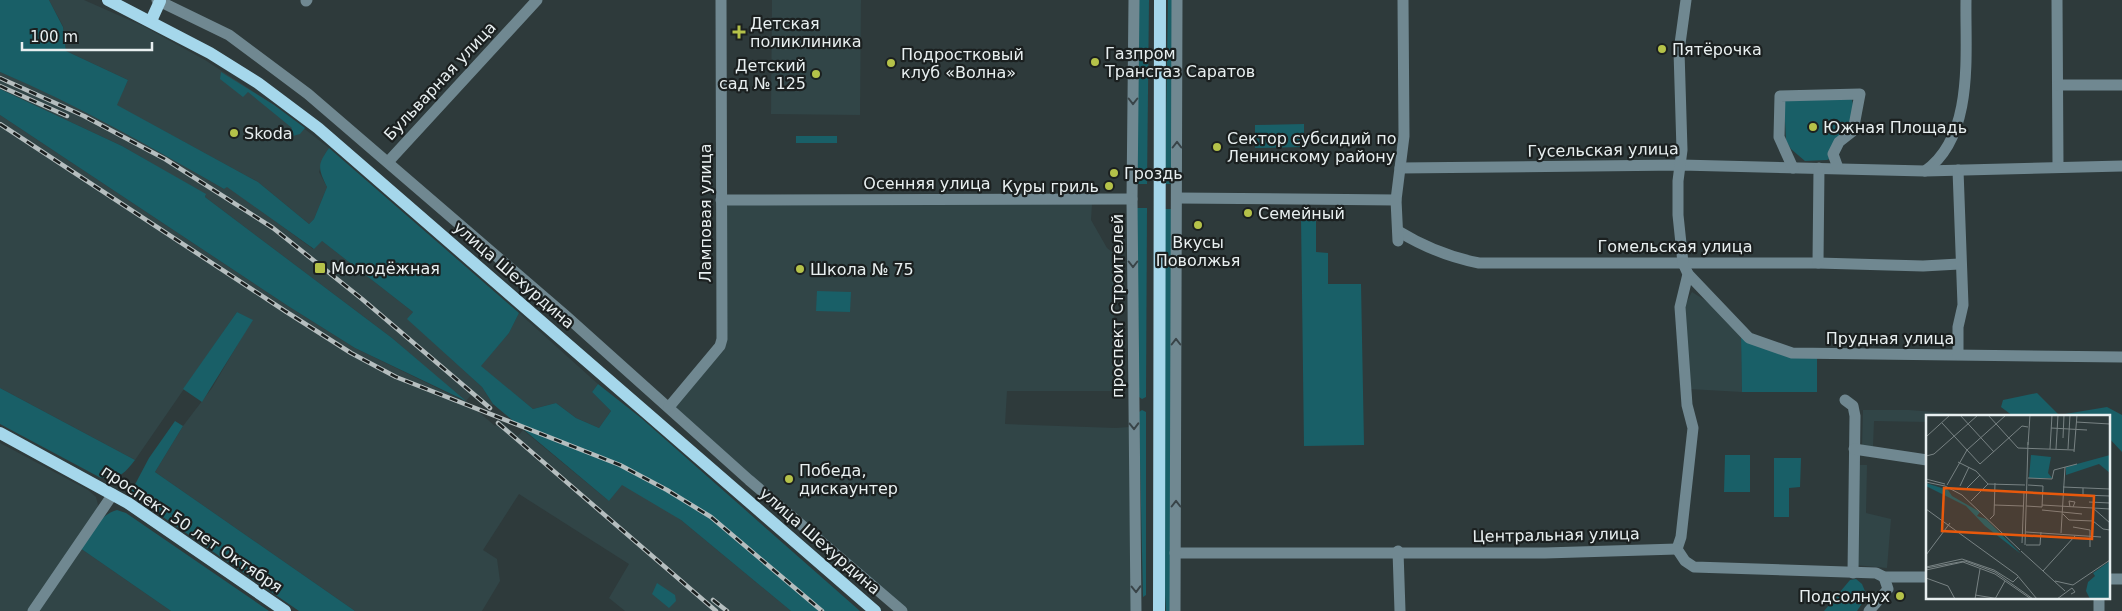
<svg xmlns="http://www.w3.org/2000/svg" width="2122" height="611" viewBox="0 0 2122 611" font-family="'DejaVu Sans',sans-serif">
<style>
.built{fill:#314547}
.green{fill:#195f67}
.lines{fill:none;stroke-linecap:round;stroke-linejoin:round}
.minor{stroke:#708891;stroke-width:11}
.major{stroke:#a5d7eb;stroke-width:12}
.rail-casing{stroke:#b5bebf;stroke-width:4.5}
.rail{stroke:#1b2020;stroke-width:2.5;stroke-dasharray:8;stroke-linecap:butt}
.oneway{stroke:#394448}
.poi-dot{fill:#b5c249;stroke:#1b2020;stroke-width:2}
.labels{text-anchor:middle;dominant-baseline:central;stroke-width:4.5;stroke-linejoin:round;paint-order:stroke}
.poi-label{font-size:16px;fill:#e8eff0;stroke:#1b2020;text-anchor:start}
.street-label{font-size:16px;fill:#e8eff0;stroke:#1b2020}
.inset-road{fill:none;stroke:#788283;stroke-width:1}
.view{fill:#e8590c;fill-opacity:0.15;stroke:#e8590c;stroke-width:2.5}
.inset-edge{fill:none;stroke:#e8eff0;stroke-width:2.5}
</style>
<rect width="100%" height="100%" fill="#2e3a3b"/>
<g class="built">
<path d="M49,0H84L143,26L205,60L274,105L329,148L324,156L319,172L327,187L314,219L309,224L258,182L116,105L128,80L66,51L63,26Z"/>
<path d="M772,0H861L860,115L771,114Z"/>
<path d="M0,72L34,86L126,132L224,189L227,186L313,249L321,240L413,312L408,319L482,387L493,404L489,410L471,395L466,401L495,426L500,421L518,436L523,430L609,501L622,484L660,506L681,520L791,611H625L609,598L629,564L519,494L483,550L497,559L500,581L482,611H355L155,472L183,426L212,388L252,320L237,312L135,460L0,388V115L288,306L355,348L464,401L392,338L205,197L206,195L122,146L0,89Z"/>
<path d="M729,204H1092L1091,220L1107,248L1115,254L1114,391H1007L1005,424L1116,428L1129,427L1131,611H908L678,414L675,408L679,400L724,350L727,207Z"/>
<path d="M1692,292L1711,304L1741,335L1742,392L1689,389L1685,305Z"/>
<path d="M519,313L598,384L592,392L611,411L599,428L576,418L556,403L533,409L480,366L509,333Z"/>
<path d="M1863,410H1909L1986,416H1927V422L1874,421L1873,447H1862Z"/>
<path d="M0,443L88,490L96,497L98,505L97,514L29,611H0Z"/>
<path d="M1858,465H1867L1866,513L1891,519L1887,568L1855,565Z"/>
<path d="M80,548L171,611H37Z"/>
</g>
<g class="green">
<path d="M0,0H49L63,27L66,51L128,80L117,105L258,182L309,224L314,219L327,187C318,168 317,165 329,148L519,313L509,333L481,366L533,409L556,403L576,418L599,428L611,411L592,392L598,384L641,418L860,611H791L681,520L622,485L609,501L493,404L482,387L407,319L413,312L322,241L314,249L227,187L224,189C151,147 78,105 0,72Z"/>
<path d="M1139,0H1149L1147,184H1137Z"/>
<path d="M1168,0H1173L1172,184H1165Z"/>
<path d="M221,72L274,105L305,128L300,134L293,136L289,133L292,128L248,92L243,97L220,79Z"/>
<path d="M0,89L122,146L206,194L205,197L392,338L466,401L355,348L288,306L0,115Z"/>
<path d="M1851,97C1859,116 1843,141 1834,157L1827,160L1805,161L1791,149L1786,141L1784,101Z"/>
<path d="M1304,124V147L1255,148V125Z"/>
<rect x="796" y="136" width="41" height="7"/>
<path d="M1137,208H1147L1146,397L1142,399L1139,397Z"/>
<path d="M1165,209H1172L1171,611H1166L1165,595Z"/>
<path d="M1301,217L1316,218V252L1328,253V284H1361L1364,445L1304,446Z"/>
<path d="M817,291L851,292L850,312L816,311Z"/>
<path d="M237,312L253,320L202,402L183,389Z"/>
<path d="M1741,335L1817,357V392H1742Z"/>
<path d="M0,388L135,460C124,474 119,479 101,478L0,424Z"/>
<path d="M2037,393L2059,415L2107,407L2122,415V452L2108,437V416H2013L2001,407L2003,400Z"/>
<path d="M1142,410L1146,412V595L1143,597L1139,412Z"/>
<path d="M175,421L183,426L155,472L355,611H299L134,497L131,492L149,458Z"/>
<path d="M1725,455H1750V492H1724Z"/>
<path d="M1774,458H1801L1800,487L1789,488V517H1774Z"/>
<path d="M117,510L126,513L269,611H171L80,548C90,535 100,514 117,510Z"/>
<path d="M1856,579L1862,584L1867,596L1857,611H1824L1850,580Z"/>
<path d="M657,583L675,595L676,601L669,608L652,594Z"/>
</g>
<g class="lines">
<g class="minor">
<path d="M157,0L229,35L308,94L566,316L749,480L902,611"/>
<path d="M1134,0L1132,199L1136,611"/>
<path d="M2057,0L2058,166"/>
<path d="M306,1L307,0"/>
<path d="M2058,85H2122"/>
<path d="M388,162L537,0"/>
<path d="M1400,168L1681,165L1925,171L2122,166"/>
<path d="M1793,168L1779,137L1780,96L1860,94L1853,131L1839,142L1833,154L1838,168"/>
<path d="M1925,171C1975,136 1965,53 1966,0"/>
<path d="M1177,198L1396,200"/>
<path d="M721,200L1132,199"/>
<path d="M1398,231C1424,247 1448,257 1479,263H1818L1923,266L1959,264"/>
<path d="M1398,241L1396,200L1404,136L1403,0"/>
<path d="M1818,263L1819,168"/>
<path d="M1688,274L1749,338L1792,353L2122,357"/>
<path d="M1958,354V327L1963,305L1958,170"/>
<path d="M1845,400L1853,406L1855,416L1853,573"/>
<path d="M669,407L720,346L722,339L721,0"/>
<path d="M1854,449L1927,460"/>
<path d="M1677,549L1681,537L1693,428L1687,405L1680,307L1688,274L1683,263L1678,215V181L1682,150L1679,51L1686,0"/>
<path d="M1677,549L1685,561L1694,567L1876,573L1884,577H1927"/>
<path d="M1398,551L1400,611"/>
<path d="M1175,553H1545L1677,549"/>
<path d="M2108,579H2122"/>
<path d="M33,611L113,494"/>
<path d="M1175,611L1177,0"/>
<path d="M1869,611L1888,589L1884,577"/>
<path d="M2099,611V597"/>
</g>
<g class="major">
<path d="M108,0L210,53L258,83L318,128L875,611"/>
<path d="M151,21L160,1"/>
<path d="M0,433L128,503L285,611"/>
<path d="M1159,611L1160,0"/>
</g>
<g class="rail-casing">
<g id="rail">
<path d="M0,78L84,116L165,159L273,228L362,299L490,408"/>
<path d="M0,86L67,116"/>
<path d="M0,124L285,311L351,353L396,377L620,465L667,490L711,517L822,611"/>
<path d="M498,423L716,611"/>
<path d="M713,600L727,611"/>
</g>
</g>
<use href="#rail" class="rail"/>
</g>
<defs><path id="oneway-chevron" d="M-2-3.5L2.5 0L-2 3.5" fill="none" stroke-width="1.6" stroke-linecap="round" stroke-linejoin="round" transform="scale(1.25)"/></defs>
<g class="oneway">
<use href="#oneway-chevron" transform="translate(1133 101) rotate(90)"/>
<use href="#oneway-chevron" transform="translate(1177 145) rotate(-90)"/>
<use href="#oneway-chevron" transform="translate(1133 264) rotate(90)"/>
<use href="#oneway-chevron" transform="translate(1176 342) rotate(-90)"/>
<use href="#oneway-chevron" transform="translate(1134 426) rotate(89)"/>
<use href="#oneway-chevron" transform="translate(1176 504) rotate(-90)"/>
<use href="#oneway-chevron" transform="translate(1136 589) rotate(89)"/>
</g>
<g class="poi-dot">
<path d="M736.5 24.5h5v5h5v5h-5v5h-5v-5h-5v-5h5z"/>
<circle cx="1662" cy="49" r="5"/>
<circle cx="1095" cy="62" r="5"/>
<circle cx="891" cy="63" r="5"/>
<circle cx="816" cy="74" r="5"/>
<circle cx="1813" cy="127" r="5"/>
<circle cx="234" cy="133" r="5"/>
<circle cx="1217" cy="147" r="5"/>
<circle cx="1114" cy="173" r="5"/>
<circle cx="1109" cy="186" r="5"/>
<circle cx="1248" cy="213" r="5"/>
<circle cx="1198" cy="225" r="5"/>
<rect x="314" y="262" width="12" height="12" rx="2.5"/>
<circle cx="800" cy="269" r="5"/>
<circle cx="789" cy="479" r="5"/>
<circle cx="1900" cy="596" r="5"/>
</g>
<g class="labels">
<g class="poi-label">
<text x="750" y="23">Детская<tspan x="750" dy="18">поликлиника</tspan></text>
<text x="1672" y="49">Пятёрочка</text>
<text x="1105" y="53">Газпром<tspan x="1105" dy="18">Трансгаз Саратов</tspan></text>
<text x="901" y="54">Подростковый<tspan x="901" dy="18">клуб «Волна»</tspan></text>
<text x="806" y="65" text-anchor="end">Детский<tspan x="806" dy="18">сад № 125</tspan></text>
<text x="1823" y="127">Южная Площадь</text>
<text x="244" y="133">Skoda</text>
<text x="1227" y="138">Сектор субсидий по<tspan x="1227" dy="18">Ленинскому району</tspan></text>
<text x="1124" y="173">Гроздь</text>
<text x="1099" y="186" text-anchor="end">Куры гриль</text>
<text x="1258" y="213">Семейный</text>
<text x="1198" y="242" text-anchor="middle">Вкусы<tspan x="1198" dy="18">Поволжья</tspan></text>
<text x="331" y="268">Молодёжная</text>
<text x="810" y="269">Школа № 75</text>
<text x="799" y="470">Победа,<tspan x="799" dy="18">дискаунтер</tspan></text>
<text x="1890" y="596" text-anchor="end">Подсолнух</text>
</g>
<g class="street-label">
<text transform="translate(440 81) rotate(-47)">Бульварная улица</text>
<text transform="translate(1603 150) rotate(-1)">Гусельская улица</text>
<text x="927" y="183">Осенняя улица</text>
<text transform="translate(705 213) rotate(-90)">Ламповая улица</text>
<text x="1675" y="246">Гомельская улица</text>
<text transform="translate(514 275) rotate(41)">улица Шехурдина</text>
<text transform="translate(1117 306) rotate(-90)">проспект Строителей</text>
<text x="1890" y="338">Прудная улица</text>
<text transform="translate(192 529) rotate(34)">проспект 50 лет Октября</text>
<text transform="translate(1556 535) rotate(-1)">Центральная улица</text>
<text transform="translate(820 541) rotate(41)">улица Шехурдина</text>
</g>
</g>
<g transform="translate(1926 415)">
<rect width="184" height="184" fill="#2e3a3b"/>
<path d="M105,40L125,42L122,58L126,63H103ZM184,40V58L173,49L140,60V52ZM0,68L22,75L26,81L54,97L51,101L60,104L95,139L59,111L40,91L0,71ZM184,146V184H164L160,176L162,167L169,161L167,158Z" fill="#195f67"/>
<path class="inset-road" d="M34,0L68,37M62,0L92,33L148,35M150,7L184,9M16,8L54,49L96,11L102,12M125,13L161,15M1,21L24,0M137,23L138,0M102,30L104,0M124,34L126,0M130,34L132,0M142,34L144,0M148,37L151,0M0,41L8,39L52,0M32,47L50,56L62,69L99,70M102,63L126,64L128,55L151,49M0,64L19,69M0,67L19,71L36,80L94,135M21,70L41,35L80,0M102,70L117,71L116,92M34,71L43,52M137,72L184,74M157,73V80L184,81M40,74L54,60M45,86L62,69M163,87L184,88M68,90L97,91M116,90L184,94M100,91L116,92M144,92L143,86L149,87L147,92M167,93L184,108M0,94L91,160L111,184M116,95L156,99M137,99L143,105L167,106L177,114L184,115M64,104L68,100L69,68M147,112L164,115V132M100,117L175,122M135,118L139,52M96,128L98,77M99,130L102,27M100,130H114L115,117M95,136L139,176M0,140L24,108M0,152L36,144L68,155L87,167L92,162M0,153L39,146L69,157L107,184M0,155L37,147L69,159L105,184M117,156L149,121M0,163L22,171L29,184M129,166L147,170L184,145M49,180L74,184M49,184L54,154M69,184L79,166M131,184L146,173L149,177L145,179"/>
<path class="view" d="M18,73L168,81L166,124L16,116Z"/>
<rect width="184" height="184" class="inset-edge"/>
</g>
<path d="M22 42v8h130v-8" fill="none" stroke="#e8eff0" stroke-width="2.5"/>
<text x="30" y="42" font-size="15" fill="#e8eff0" stroke="#1b2020" stroke-width="4" paint-order="stroke">100 m</text>
</svg>
